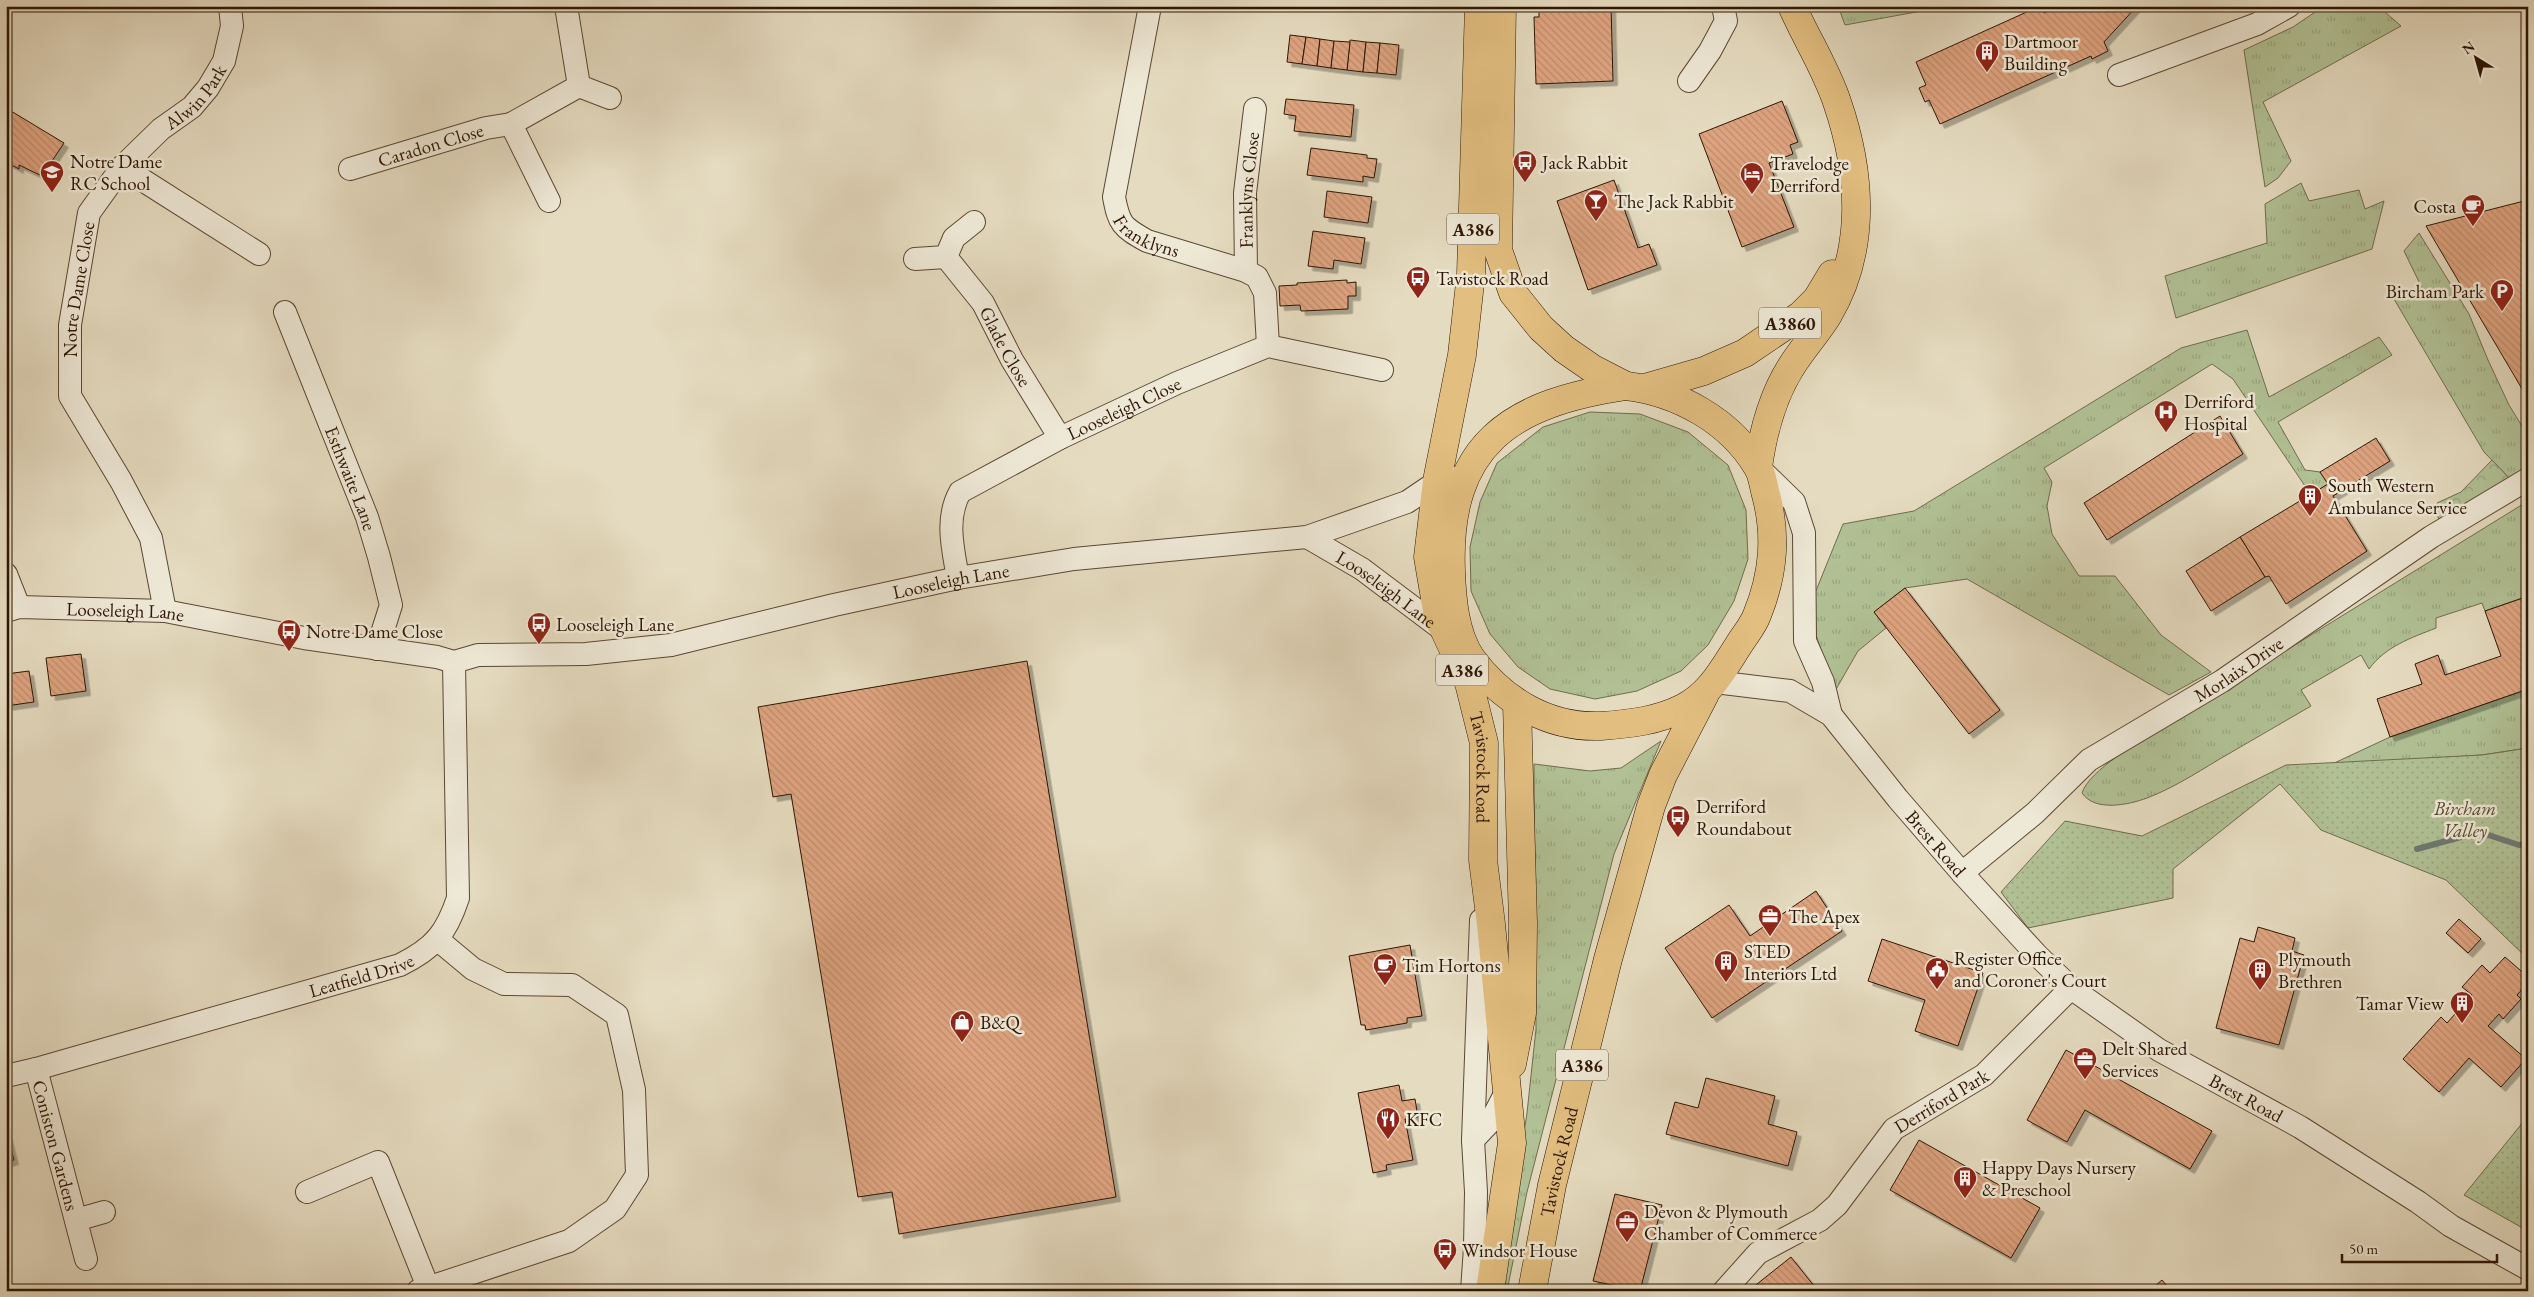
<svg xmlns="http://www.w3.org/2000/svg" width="2534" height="1297" viewBox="0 0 2534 1297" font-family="'EB Garamond',serif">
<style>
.grass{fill:url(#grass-tufts);stroke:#706c4c}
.forest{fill:url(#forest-crowns);stroke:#706c4c}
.park{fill:url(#park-dots);stroke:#706c4c}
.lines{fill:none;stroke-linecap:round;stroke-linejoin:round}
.stream{stroke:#6f7872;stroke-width:6}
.building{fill:url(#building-back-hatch);stroke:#2e1603;filter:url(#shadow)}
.minor-casing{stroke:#5c4732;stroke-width:24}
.major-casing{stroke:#2e1603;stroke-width:29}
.highway-casing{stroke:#2e1603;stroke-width:29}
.minor{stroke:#eee8d6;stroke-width:22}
.major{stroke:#e2be80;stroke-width:28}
.highway{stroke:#e2be80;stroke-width:28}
.labels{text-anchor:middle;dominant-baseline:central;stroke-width:5;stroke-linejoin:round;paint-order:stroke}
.shield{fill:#eee8d6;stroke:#685542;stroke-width:1}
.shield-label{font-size:18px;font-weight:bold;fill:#2e1603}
.poi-label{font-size:19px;fill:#2e1603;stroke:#eee8d6;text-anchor:start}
.street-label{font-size:19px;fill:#2e1603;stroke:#eee8d6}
.park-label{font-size:19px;font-style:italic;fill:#55492f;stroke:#eee8d6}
</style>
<defs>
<pattern id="grass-tufts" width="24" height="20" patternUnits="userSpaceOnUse" patternTransform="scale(1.25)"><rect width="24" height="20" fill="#b1c195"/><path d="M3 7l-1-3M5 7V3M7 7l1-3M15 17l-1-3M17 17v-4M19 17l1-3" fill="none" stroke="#99a57f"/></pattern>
<pattern id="forest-crowns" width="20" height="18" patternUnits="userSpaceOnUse" patternTransform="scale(1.25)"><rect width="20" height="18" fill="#b1c195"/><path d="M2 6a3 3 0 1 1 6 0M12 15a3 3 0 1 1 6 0" fill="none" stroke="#99a57f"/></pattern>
<pattern id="park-dots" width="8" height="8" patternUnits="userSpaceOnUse" patternTransform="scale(1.25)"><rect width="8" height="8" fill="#b1c195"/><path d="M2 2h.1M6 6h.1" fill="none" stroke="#99a57f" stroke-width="1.8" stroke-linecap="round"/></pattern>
<pattern id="building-back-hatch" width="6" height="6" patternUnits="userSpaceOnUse" patternTransform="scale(1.25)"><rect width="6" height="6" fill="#dea480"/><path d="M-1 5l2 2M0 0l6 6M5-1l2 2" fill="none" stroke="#bf8c6d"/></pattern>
<filter id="shadow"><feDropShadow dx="4.5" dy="4.5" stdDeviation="0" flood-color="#0004"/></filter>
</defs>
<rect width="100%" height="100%" fill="#e5dbc0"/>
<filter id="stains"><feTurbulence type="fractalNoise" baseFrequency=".004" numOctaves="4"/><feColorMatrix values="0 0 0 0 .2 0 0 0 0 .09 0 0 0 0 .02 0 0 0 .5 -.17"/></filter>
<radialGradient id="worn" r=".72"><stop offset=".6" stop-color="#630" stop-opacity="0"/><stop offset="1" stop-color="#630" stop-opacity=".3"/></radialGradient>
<g class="grass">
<path d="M1838,6H1949L1845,25Z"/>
<path d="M2324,6H2378L2401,26L2263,102L2291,161L2278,178L2265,187L2244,50L2293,27Z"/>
<path d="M2301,183L2309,201L2359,190L2365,209L2384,201L2372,249L2176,318L2165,276L2267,243L2265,204Z"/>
<path d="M2419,233L2469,314L2488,360L2509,405L2528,436V467L2511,480L2484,452L2394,299L2422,288L2404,251Z"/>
<path d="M2247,330L2269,397L2379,337L2392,355L2278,422L2305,470L2320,472L2328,484L2311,495L2233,379L2212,364L2044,468L2052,482L2047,506L2052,534L2079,576H2115L2161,635L2211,672L2169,695L1967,579L1905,588L1874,612L1886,628L1858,651L1835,691L1816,635L1813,598L1843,524L1914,511L2181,348Z"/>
<path d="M1590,412L1640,414L1688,432L1728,465L1746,510L1748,559L1734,601L1708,645L1681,671L1637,691L1595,699L1550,689L1518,667L1490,634L1471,591L1470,547L1480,502L1497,463L1543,427Z"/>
<path d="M2528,501V613L2522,598L2485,611L2482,603L2436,618V628C2411,638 2386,646 2369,669L2361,655L2301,690L2311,706C2280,724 2249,742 2218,760C2195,774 2171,789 2147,798C2128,805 2095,812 2082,793C2089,770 2141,741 2162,727Z"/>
<path d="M2528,689V748L2482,755L2330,765L2390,737Z"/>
<path d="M1661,741L1614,854L1527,1192L1507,1291H1499L1527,1113L1536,1029L1534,764L1590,771L1621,768Z"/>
</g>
<path class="forest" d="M2492,460L2511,480L2445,520L2438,518L2437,503L2461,492Z"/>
<g class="park">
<path d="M2528,748V959L2446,880L2321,830L2280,784L2173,869V898L2028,928L2001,892L2065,821L2142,836L2286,765L2482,755Z"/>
<path d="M2528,1116V1231L2464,1195Z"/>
</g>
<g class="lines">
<path class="stream" d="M2417,849L2479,832L2519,845L2528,843"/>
</g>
<g class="building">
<path d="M1539,6H1611L1613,81L1536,84L1534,17H1539Z"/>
<path d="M2040,6L2044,13L2055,8L2053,6H2137L2104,42L2108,51L2092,59L2091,56L1940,124L1929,100L1925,102L1919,88L1926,85L1916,62Z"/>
<path d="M1290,35L1306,37L1302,64L1287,62Z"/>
<path d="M1306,37L1320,39L1317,66L1302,64Z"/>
<path d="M1320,39L1334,41L1331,68L1317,66Z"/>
<path d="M1350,40L1366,42L1363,72L1347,70Z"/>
<path d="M1334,41L1350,42L1347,70L1331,68Z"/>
<path d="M1366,42L1380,43L1377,73L1363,72Z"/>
<path d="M1380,43L1399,45L1396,75L1377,73Z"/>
<path d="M1286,99L1354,105L1351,137L1294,131L1296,116L1284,114Z"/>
<path d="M1782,101L1798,142L1790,145L1793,154L1769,163L1794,227L1742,247L1699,134Z"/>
<path d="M6,108L64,143L42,176L19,165V169L6,162Z"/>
<path d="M1311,148L1367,155V158L1377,159L1374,178L1363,176V182L1307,175Z"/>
<path d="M1614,180L1638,248L1649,244L1657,265L1588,290L1557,201Z"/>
<path d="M1327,191L1372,197L1368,223L1324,217Z"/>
<path d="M2528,200V399L2426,226Z"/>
<path d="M1313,231L1365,238L1361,264L1334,260L1333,269L1308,266Z"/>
<path d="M1347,280V283L1356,282V296H1348V309L1301,311L1300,305L1280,306L1279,286L1297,285V283Z"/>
<path d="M2220,416L2243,454L2107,540L2084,503Z"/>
<path d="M2376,438L2390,461L2333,496L2367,551L2286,604L2269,576L2265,577L2240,537L2328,484L2320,472Z"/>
<path d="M2240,537L2265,577L2211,611L2186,571Z"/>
<path d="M1905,588L2000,710L1969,734L1874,612Z"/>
<path d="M2523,598L2528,613V689L2390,737L2377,699L2422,684L2415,664L2438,655L2445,675L2501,656L2485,611Z"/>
<path d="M81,654L86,691L51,696L46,658Z"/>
<path d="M1027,661L1116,1197L899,1234L892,1192L858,1197L791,794L773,797L758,707Z"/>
<path d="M29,671L34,702L6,706V674Z"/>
<path d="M1816,891L1842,931L1712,1018L1665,948L1729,905L1750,936Z"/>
<path d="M2459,919L2481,939L2468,953L2446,933Z"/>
<path d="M2258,927L2295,938L2292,951L2304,955L2279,1045L2216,1028L2240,938L2254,942Z"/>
<path d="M1882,939L1983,973L1958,1046L1915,1031L1925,1000L1868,981Z"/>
<path d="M1410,945L1422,1016L1407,1018V1023L1366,1030L1365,1025H1361L1349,956Z"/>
<path d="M2505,957L2528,977V983L2517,995L2521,999L2503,1019L2499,1014L2488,1026L2526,1059L2501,1087L2469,1058L2439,1092L2403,1059L2441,1017L2447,1023L2472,995L2462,987L2482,965L2490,973Z"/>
<path d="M2066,1050L2212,1131L2190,1169L2085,1110L2067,1142L2027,1120Z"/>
<path d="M1706,1078L1775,1096L1768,1124L1797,1132L1788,1166L1666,1134L1675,1102L1698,1108Z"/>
<path d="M1399,1085L1402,1101L1415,1099L1418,1117L1405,1119L1413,1160L1386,1165L1387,1170L1373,1173L1358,1093Z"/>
<path d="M6,1129L14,1160L6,1163Z"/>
<path d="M1919,1140L2040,1208L2011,1258L1890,1190Z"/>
<path d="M1615,1194L1662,1205L1640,1291L1593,1281Z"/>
<path d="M1791,1257L1818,1291H1754L1752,1288Z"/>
<path d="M2162,1280L2171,1291H2149Z"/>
</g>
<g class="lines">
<g class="minor-casing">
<g id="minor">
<path id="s1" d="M1150,6L1114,197C1119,224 1122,227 1147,241L1246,271L1257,277L1265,293L1268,346"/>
<path d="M2119,75L2257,24L2289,6"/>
<path d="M1689,81L1710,51L1726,21L1723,6"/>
<path d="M579,86L610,98"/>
<path d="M122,167L259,254"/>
<path id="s2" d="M350,169L486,128L511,124"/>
<path d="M549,201L511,124L579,86L566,6"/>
<path id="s3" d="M946,257L983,303L1012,360L1060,438"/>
<path d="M915,259L946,257L954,238L974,222"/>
<path id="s4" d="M1246,271L1245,193L1255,109"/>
<path id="s5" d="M285,312L367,517L379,557L391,605L377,649"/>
<path d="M1758,467L1794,502L1804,533L1805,641L1823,682L1831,715"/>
<path id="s6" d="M1307,537L1362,569L1447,633"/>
<path d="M6,574L19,607"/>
<path id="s7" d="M958,578C953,549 945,519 960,492L1060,438L1177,383L1268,346L1382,370"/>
<path id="s8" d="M6,611L19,607L165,611L304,638L437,657L454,662L478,655L586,654L671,645L834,605L958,578L1074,559L1307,537L1407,502L1447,475"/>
<path id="s9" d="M165,611L151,538L121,481L70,396V325L89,213L122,167L161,129L192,107L208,88L224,61L232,26L230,6"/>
<path id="s10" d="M1715,682L1790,691L1831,715L1898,799L1962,873L2037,955L2071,988L2159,1050L2300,1127L2418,1202L2451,1226L2528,1269"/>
<path id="s11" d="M1962,873L2035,813L2089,760L2222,681L2431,537L2528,479"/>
<path id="s12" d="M36,1069L86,1259"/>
<path id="s13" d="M6,1076L36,1069L400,965C434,948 446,934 458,898L454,662"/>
<path d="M1473,1140L1491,1121L1508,1088"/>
<path d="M307,1192L378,1162L428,1287"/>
<path d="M76,1220L104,1212"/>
<path d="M418,1291L569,1241L615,1209L637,1175L634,1090L617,1015L572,985L504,984L473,969L437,939"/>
<path d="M1472,1291L1475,1247L1476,1192L1473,1140L1481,920"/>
<path id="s14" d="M1724,1291L1758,1253L1820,1220L1837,1205L1894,1129L1984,1075L2071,988"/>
</g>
</g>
<g class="major-casing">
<g id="major">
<path d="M1645,388L1704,371L1745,353L1801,315L1817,299L1832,274"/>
<path d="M1758,467C1763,432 1772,397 1791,367C1802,349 1817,333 1828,315C1867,249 1861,172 1837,102C1826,69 1806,38 1792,6"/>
</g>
</g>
<g class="highway-casing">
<g id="highway">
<path id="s15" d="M1479,6L1471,274L1462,355L1437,481L1428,557L1438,616L1469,683L1484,743L1483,860L1491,924L1512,1143L1490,1291"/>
<path d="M1502,6L1498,250L1513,293L1541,328L1564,349L1593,369L1626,386"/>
<path d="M1626,386C1678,392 1730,421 1757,466C1762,473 1763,483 1765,491C1777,534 1774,573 1757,615C1753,626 1744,636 1738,646C1722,671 1709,695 1683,708C1657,721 1629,724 1601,726C1547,728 1502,700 1471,658C1455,634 1452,600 1451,571C1446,444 1511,403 1626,386Z"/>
<path d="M1512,1064L1522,1013L1523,924L1517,704"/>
<path id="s16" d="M1532,1291L1552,1185L1608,959L1651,806L1663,775L1705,694"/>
</g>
</g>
<use href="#minor" class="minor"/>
<use href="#major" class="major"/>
<use href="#highway" class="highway"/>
</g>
<defs>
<g id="building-pin" transform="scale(1.25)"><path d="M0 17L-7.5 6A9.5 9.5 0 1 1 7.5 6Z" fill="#8f2418" stroke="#eee8d6"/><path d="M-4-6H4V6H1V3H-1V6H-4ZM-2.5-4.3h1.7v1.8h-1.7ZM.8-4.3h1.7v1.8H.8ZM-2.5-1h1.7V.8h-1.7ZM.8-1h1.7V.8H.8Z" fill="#fff"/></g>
<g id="bus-pin" transform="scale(1.25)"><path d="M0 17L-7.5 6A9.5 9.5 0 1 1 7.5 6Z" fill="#8f2418" stroke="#eee8d6"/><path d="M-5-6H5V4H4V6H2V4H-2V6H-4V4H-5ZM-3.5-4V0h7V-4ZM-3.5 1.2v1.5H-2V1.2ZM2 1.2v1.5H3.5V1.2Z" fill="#fff"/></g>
<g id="school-pin" transform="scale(1.25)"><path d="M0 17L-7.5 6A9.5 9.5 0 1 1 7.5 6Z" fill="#8f2418" stroke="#eee8d6"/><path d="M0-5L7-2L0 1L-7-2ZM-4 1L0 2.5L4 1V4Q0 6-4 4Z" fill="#fff"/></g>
<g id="hotel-pin" transform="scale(1.25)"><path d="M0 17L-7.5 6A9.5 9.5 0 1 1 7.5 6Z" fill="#8f2418" stroke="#eee8d6"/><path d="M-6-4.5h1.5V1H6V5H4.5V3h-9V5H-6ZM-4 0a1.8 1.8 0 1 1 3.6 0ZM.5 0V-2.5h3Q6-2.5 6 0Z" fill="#fff"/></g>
<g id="bar-pin" transform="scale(1.25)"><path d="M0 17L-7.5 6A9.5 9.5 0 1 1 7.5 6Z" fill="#8f2418" stroke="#eee8d6"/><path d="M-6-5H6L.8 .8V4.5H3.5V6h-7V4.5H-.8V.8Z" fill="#fff"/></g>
<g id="cafe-pin" transform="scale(1.25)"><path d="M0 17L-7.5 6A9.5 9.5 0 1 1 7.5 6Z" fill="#8f2418" stroke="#eee8d6"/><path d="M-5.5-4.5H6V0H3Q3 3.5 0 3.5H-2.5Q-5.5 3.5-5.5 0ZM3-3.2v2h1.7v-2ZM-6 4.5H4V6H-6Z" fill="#fff"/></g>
<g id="parking-pin" transform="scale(1.25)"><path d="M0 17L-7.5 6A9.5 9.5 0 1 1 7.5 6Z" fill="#8f2418" stroke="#eee8d6"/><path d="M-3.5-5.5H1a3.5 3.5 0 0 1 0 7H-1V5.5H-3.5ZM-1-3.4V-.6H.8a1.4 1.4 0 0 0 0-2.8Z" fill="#fff"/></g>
<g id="hospital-pin" transform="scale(1.25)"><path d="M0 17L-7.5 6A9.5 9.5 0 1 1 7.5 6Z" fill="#8f2418" stroke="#eee8d6"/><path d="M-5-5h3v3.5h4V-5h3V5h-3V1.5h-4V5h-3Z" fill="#fff"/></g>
<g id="office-pin" transform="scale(1.25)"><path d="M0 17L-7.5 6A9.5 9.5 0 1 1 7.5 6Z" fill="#8f2418" stroke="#eee8d6"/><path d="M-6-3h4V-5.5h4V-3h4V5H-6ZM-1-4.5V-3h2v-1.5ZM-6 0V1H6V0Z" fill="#fff"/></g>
<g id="civic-pin" transform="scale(1.25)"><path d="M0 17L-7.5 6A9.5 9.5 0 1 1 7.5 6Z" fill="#8f2418" stroke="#eee8d6"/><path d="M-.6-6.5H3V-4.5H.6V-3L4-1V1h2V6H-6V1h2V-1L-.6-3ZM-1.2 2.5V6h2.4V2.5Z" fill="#fff"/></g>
<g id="shop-pin" transform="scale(1.25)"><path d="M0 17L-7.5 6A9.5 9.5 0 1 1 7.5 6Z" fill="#8f2418" stroke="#eee8d6"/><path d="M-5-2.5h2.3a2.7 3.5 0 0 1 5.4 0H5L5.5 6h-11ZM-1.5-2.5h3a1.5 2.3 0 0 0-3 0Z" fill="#fff"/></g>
<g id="restaurant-pin" transform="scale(1.25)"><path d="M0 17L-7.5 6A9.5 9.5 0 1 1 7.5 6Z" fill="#8f2418" stroke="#eee8d6"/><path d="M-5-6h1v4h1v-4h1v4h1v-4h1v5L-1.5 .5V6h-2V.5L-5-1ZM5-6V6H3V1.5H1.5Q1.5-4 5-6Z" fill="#fff"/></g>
</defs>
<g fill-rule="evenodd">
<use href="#building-pin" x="1987" y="52"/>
<use href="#bus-pin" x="1525" y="162"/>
<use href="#school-pin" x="52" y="172"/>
<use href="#hotel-pin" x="1752" y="174"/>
<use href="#bar-pin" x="1596" y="201"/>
<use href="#cafe-pin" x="2473" y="206"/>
<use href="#bus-pin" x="1418" y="278"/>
<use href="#parking-pin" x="2502" y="291"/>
<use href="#hospital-pin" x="2166" y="412"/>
<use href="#building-pin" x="2310" y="496"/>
<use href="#bus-pin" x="539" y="624"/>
<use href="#bus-pin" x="289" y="631"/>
<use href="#bus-pin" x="1678" y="817"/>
<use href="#office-pin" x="1770" y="916"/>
<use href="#building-pin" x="1726" y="962"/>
<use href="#cafe-pin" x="1385" y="965"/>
<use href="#civic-pin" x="1937" y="969"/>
<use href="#building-pin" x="2260" y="970"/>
<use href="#building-pin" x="2462" y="1003"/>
<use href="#shop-pin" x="962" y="1022"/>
<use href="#office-pin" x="2085" y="1059"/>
<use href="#restaurant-pin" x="1388" y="1119"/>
<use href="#building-pin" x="1965" y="1178"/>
<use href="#office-pin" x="1627" y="1222"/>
<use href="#bus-pin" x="1445" y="1250"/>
</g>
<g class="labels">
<g class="shield">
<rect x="1447" y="213.5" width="52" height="31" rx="4"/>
<rect x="1759" y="307.5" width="62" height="31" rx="4"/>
<rect x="1436" y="654.5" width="52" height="31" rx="4"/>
<rect x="1556" y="1049.5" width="52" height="31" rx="4"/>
</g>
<g class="shield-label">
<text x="1473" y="229">A386</text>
<text x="1790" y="323">A3860</text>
<text x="1462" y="670">A386</text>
<text x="1582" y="1065">A386</text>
</g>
<g class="poi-label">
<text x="2004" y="41">Dartmoor<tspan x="2004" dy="22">Building</tspan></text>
<text x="70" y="161">Notre Dame<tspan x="70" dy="22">RC School</tspan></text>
<text x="1542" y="162">Jack Rabbit</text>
<text x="1770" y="163">Travelodge<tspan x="1770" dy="22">Derriford</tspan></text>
<text x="1614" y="201">The Jack Rabbit</text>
<text x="2456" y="206" text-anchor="end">Costa</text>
<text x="1436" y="278">Tavistock Road</text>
<text x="2484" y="291" text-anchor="end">Bircham Park</text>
<text x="2184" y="401">Derriford<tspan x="2184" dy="22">Hospital</tspan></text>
<text x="2328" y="485">South Western<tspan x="2328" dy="22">Ambulance Service</tspan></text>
<text x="556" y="624">Looseleigh Lane</text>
<text x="306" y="631">Notre Dame Close</text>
<text x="1696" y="806">Derriford<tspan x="1696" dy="22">Roundabout</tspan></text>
<text x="1788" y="916">The Apex</text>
<text x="1744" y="951">STED<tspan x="1744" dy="22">Interiors Ltd</tspan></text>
<text x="1954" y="958">Register Office<tspan x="1954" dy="22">and Coroner's Court</tspan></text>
<text x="2278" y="959">Plymouth<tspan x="2278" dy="22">Brethren</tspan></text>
<text x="1402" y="965">Tim Hortons</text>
<text x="2444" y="1003" text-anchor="end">Tamar View</text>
<text x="980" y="1022">B&amp;Q</text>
<text x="2102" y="1048">Delt Shared<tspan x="2102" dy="22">Services</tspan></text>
<text x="1406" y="1119">KFC</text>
<text x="1982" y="1167">Happy Days Nursery<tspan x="1982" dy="22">&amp; Preschool</tspan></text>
<text x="1644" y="1211">Devon &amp; Plymouth<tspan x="1644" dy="22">Chamber of Commerce</tspan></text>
<text x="1462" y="1250">Windsor House</text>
</g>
<g class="street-label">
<text stroke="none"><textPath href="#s9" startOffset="581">Alwin Park</textPath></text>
<text stroke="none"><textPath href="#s2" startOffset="84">Caradon Close</textPath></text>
<text stroke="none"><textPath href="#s4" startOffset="81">Franklyns Close</textPath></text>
<text stroke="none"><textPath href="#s1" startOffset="250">Franklyns</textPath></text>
<text stroke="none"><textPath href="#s9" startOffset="345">Notre Dame Close</textPath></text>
<text stroke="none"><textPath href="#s3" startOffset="108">Glade Close</textPath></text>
<text stroke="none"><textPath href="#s7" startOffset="272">Looseleigh Close</textPath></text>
<text stroke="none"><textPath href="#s5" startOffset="179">Esthwaite Lane</textPath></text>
<text stroke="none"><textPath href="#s8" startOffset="959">Looseleigh Lane</textPath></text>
<text stroke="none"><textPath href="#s6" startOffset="95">Looseleigh Lane</textPath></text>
<text stroke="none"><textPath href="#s8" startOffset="120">Looseleigh Lane</textPath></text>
<text stroke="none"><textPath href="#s11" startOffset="345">Morlaix Drive</textPath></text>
<text stroke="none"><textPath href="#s15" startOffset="774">Tavistock Road</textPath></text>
<text stroke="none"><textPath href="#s10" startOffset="289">Brest Road</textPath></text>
<text stroke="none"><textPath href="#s13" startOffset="369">Leatfield Drive</textPath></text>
<text stroke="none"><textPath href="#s10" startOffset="694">Brest Road</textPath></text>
<text stroke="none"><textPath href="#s14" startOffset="294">Derriford Park</textPath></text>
<text stroke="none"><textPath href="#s12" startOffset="79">Coniston Gardens</textPath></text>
<text stroke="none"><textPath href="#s16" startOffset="132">Tavistock Road</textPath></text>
</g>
<g class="park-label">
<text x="2465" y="808">Bircham<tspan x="2465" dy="22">Valley</tspan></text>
</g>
</g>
<rect width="2534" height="1297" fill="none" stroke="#e5dbc0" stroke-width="25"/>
<rect x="8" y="8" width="2519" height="1282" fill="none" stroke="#2e1603" stroke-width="2.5"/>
<rect x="12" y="12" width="2509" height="1272" fill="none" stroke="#2e1603"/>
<g transform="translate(2476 58) rotate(323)" stroke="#eee8d6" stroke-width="4" paint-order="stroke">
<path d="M0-4L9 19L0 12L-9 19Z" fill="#2e1603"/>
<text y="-8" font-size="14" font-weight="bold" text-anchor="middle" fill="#2e1603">N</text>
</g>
<path d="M2342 1254v8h155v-8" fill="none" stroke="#2e1603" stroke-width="2.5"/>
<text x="2349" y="1254" font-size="15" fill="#2e1603" stroke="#eee8d6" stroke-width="4" paint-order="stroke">50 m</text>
<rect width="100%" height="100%" filter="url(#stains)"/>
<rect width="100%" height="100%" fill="url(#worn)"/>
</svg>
